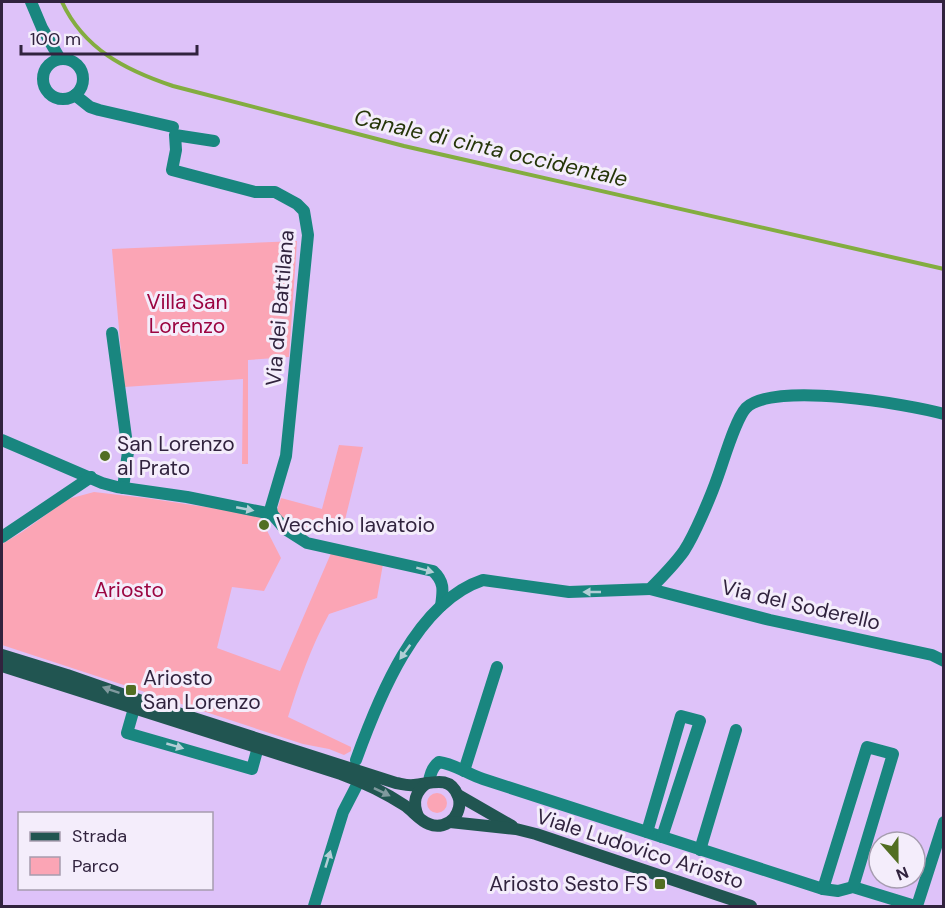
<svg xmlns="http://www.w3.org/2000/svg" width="945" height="908" viewBox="0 0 945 908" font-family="'DM Sans',sans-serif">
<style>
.green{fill:#fba5b5}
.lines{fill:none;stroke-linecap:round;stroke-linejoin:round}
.stream{stroke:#83ad40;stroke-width:4}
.street{stroke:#19867f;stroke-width:12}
.secondary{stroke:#215551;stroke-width:12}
.oneway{fill:#b2ced6}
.oneway2{fill:#80999e}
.poi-dot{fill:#526e22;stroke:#f4edfb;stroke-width:2}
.labels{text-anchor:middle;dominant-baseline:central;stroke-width:6;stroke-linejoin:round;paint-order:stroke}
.park-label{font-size:21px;fill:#9b0541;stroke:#f4edfb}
.street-label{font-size:21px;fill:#31233e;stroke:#f4edfb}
.poi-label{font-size:21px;fill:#31233e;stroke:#f4edfb;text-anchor:start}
.water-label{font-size:22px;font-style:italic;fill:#263609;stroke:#f4edfb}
</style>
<rect width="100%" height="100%" fill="#dec2f9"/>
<g class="green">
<path d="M297,241L289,357L248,360V464H242L243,379L124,387L112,249Z"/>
<path d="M339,445L363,447L342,532L309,526L306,540L293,536L276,513L281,498L322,509Z"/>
<path d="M94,492L146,498L259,515L281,558L264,591L232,587L217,648L280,671L332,551L383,564L377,598L329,614C311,647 299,682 288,717L351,747V751L344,755L329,749L303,744L2,645V544L22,532L68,499Z"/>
<circle cx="437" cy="803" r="10"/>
</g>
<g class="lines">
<path class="stream" d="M62,2C84,49 125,70 173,86L404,146L944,269"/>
<g class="street">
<path d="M31,2L42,28L60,59"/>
<circle cx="63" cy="79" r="20"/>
<path d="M75,95L90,107L99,110L173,127"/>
<path d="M214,141L175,135L176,150L172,170L255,192H275L297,204L304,211L308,235L286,456L271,507L272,514"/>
<path d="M112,333L128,452L123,488"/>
<path d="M2,440L102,483L117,487L187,497L272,514L285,529L307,543L433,571C445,582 443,591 441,606"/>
<path d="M2,537L91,477"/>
<path d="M650,589L770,620L932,655L944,661"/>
<path d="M140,704L135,705L127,733L252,769L258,747"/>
<path d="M356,760C378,699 416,602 483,580L569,592L650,589C662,577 674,565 684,551C695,534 711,496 718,476C724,460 735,420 746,408C773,381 908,404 944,414"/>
<path d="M464,771L497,667"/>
<path d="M429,782C430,774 432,767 439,762C455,764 467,774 483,779L823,889L838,891L853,887L915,906"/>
<path d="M647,832L681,716L700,721L662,837"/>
<path d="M700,850L736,730"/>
<path d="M823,889L867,747L893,754L853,887"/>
<path d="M314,906L343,812L359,781"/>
<path d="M917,906L944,822"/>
</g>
<g class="secondary">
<path d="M2,655L67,675L156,706L396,783C402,784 408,786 414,785C430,784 450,774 458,796C461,803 459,812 454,818C448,825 438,828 429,824C420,821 412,810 404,805C384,792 363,782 341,774L2,666"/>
<path d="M458,795L512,826"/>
<path d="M418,816C412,802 415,792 427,783"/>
<path d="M450,822L516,829L536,834L751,906"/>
</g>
</g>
<defs><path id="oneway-solid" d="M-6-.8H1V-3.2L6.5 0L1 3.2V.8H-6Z" transform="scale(1.5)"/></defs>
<g class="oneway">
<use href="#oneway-solid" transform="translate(245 509) rotate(11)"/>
<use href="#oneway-solid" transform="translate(425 570) rotate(15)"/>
<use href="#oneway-solid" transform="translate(592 592) rotate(180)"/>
<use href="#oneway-solid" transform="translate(405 652) rotate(126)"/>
<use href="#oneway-solid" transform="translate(175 746) rotate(16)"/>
<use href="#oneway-solid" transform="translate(328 859) rotate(-73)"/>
</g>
<g class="oneway2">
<use href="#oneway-solid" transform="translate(111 690) rotate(-161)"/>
<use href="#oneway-solid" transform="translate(382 792) rotate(26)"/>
</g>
<g class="poi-dot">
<circle cx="105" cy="456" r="6"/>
<circle cx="264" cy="525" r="6"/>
<rect x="125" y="684" width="12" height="12" rx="3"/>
<rect x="654" y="878" width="12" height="12" rx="3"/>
</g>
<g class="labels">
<g class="park-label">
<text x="187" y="302">Villa San<tspan x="187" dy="24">Lorenzo</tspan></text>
<text x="129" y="590">Ariosto</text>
</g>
<g class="street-label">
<text transform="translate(280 308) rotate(-85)">Via dei Battilana</text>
<text transform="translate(801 605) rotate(13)">Via del Soderello</text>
<text transform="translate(640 849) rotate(18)">Viale Ludovico Ariosto</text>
</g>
<g class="poi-label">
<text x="117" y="444">San Lorenzo<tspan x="117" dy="24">al Prato</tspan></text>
<text x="276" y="525">Vecchio lavatoio</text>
<text x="143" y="678">Ariosto<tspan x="143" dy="24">San Lorenzo</tspan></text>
<text x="648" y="884" text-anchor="end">Ariosto Sesto FS</text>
</g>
<g class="water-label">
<text transform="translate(491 148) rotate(13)">Canale di cinta occidentale</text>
</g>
</g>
<rect width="945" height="908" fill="none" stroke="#31233e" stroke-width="6"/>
<rect x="18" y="812" width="195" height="78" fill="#f4edfb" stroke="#a69caf" stroke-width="1.5"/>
<rect x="30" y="832" width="30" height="9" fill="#215551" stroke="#a69caf" stroke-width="1.5"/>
<text x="72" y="842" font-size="18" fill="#31233e">Strada</text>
<rect x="30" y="857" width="30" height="18" fill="#fba5b5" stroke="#a69caf" stroke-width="1.5"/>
<text x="72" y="872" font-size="18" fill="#31233e">Parco</text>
<g transform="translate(897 860) rotate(159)"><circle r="28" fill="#f4edfb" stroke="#a69caf" stroke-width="1.5"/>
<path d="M0-4.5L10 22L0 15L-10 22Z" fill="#526e22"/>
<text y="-9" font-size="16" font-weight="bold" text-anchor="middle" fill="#31233e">N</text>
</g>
<path d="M21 45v9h176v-9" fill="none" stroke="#31233e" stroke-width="3"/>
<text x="30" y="45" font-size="18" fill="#31233e" stroke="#f4edfb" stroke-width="4.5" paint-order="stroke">100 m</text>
</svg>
